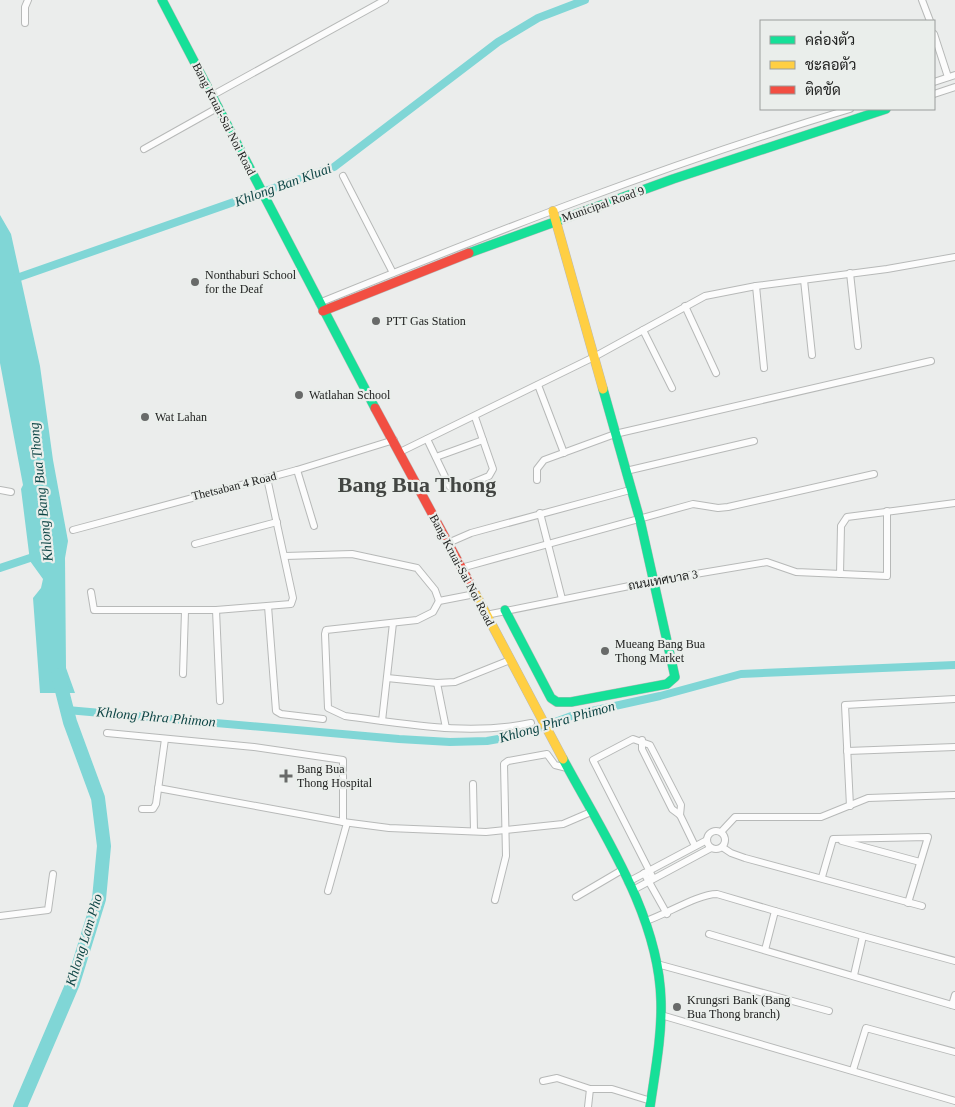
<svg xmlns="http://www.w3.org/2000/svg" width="955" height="1107" viewBox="0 0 955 1107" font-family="'Times New Roman',Sarabun,serif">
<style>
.water{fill:#80d6d6}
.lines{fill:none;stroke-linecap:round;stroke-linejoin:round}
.canal{stroke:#80d6d6;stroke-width:8}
.river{stroke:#80d6d6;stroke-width:14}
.street-casing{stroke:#b7b9b8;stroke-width:8}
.fast-casing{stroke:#b7b9b8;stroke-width:10}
.slow-casing{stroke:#b7b9b8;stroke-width:10}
.jam-casing{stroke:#b7b9b8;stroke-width:10}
.street{stroke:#fcfcfc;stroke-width:6}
.fast{stroke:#16e098;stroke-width:9}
.slow{stroke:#ffcf43;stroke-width:9}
.jam{stroke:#f24e42;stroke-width:9}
.poi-dot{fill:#686a69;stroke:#eaeeeb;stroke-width:2}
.labels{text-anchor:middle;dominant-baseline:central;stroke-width:4.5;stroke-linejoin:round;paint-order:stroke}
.street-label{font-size:12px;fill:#222322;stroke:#eaeeeb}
.poi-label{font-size:12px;fill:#222322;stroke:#eaeeeb;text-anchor:start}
.water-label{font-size:14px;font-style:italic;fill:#0d4545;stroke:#eaeeeb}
.town-label{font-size:22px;font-weight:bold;fill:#434643;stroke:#eaeeeb}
</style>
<rect width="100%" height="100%" fill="#ebedec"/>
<path class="water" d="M0,215L11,234L40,366L53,460L68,541L65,558L66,668L75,693H40L33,598L41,588L43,579L30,561L21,489L23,485L0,363Z"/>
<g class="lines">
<g class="canal">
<path d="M11,280L334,167L498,42L538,18L585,0"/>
<path d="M0,568L39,555"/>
<path d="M67,710L399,739L450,742L487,741L520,735L574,715L660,696L741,674L955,665"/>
</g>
<path class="river" d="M20,1107L73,983L99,899L104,846L98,798L70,722L58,675"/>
<g class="street-casing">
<g id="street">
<path d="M922,0L930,21"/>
<path d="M25,23V7L28,0"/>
<path d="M934,34L948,77"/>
<path d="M934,82L955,75"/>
<path d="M934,94L955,87"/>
<path d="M213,95L385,0"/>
<path d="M144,149L219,107"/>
<path d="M343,176L393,273"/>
<path d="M850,273L858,346"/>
<path d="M804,280L812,355"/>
<path d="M756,286L764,368"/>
<path d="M319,303C494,232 669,163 850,109"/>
<path d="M685,306L716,373"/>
<path d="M643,330L672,388"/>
<path d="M538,385L564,453"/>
<path d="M427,439L450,487L460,488L489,476L493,469L475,417"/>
<path d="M400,452L594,357L705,296L756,286L887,269L955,257"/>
<path d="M436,457L483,440"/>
<path d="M297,470L314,526"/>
<path d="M626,471L754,441"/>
<path d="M537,480V469L544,460L615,434L931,361"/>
<path d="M0,490L11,492"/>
<path d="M540,513L562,599"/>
<path d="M73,530L297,470L394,440"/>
<path d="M448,543L471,533L630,490"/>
<path d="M195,544L277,522"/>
<path d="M285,556L352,554L417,568L435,590L439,601"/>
<path d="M461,568L693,504L718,508L728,507L874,474"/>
<path d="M840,574L841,526L847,517L955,503"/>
<path d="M91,592L94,610H216L291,604L293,598L267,478"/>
<path d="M475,594L439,601L433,612L417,620L326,630L325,634L328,708L345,716C408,724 468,736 531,723"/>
<path d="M268,606L276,711L281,714L323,719"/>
<path d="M216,610L220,701"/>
<path d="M486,615L654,581L767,562L796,572L887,576V511"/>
<path d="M183,674L185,611"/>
<path d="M387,678L437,683L455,682L510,660"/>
<path d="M437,683L446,728"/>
<path d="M382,721L393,623"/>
<path d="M107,733L254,747L343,760V822"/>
<path d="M642,740V749L672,809L680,815L695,846"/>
<path d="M847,751L955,747"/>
<path d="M473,784L474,831"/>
<path d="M158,788L343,822L389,828L486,832L563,824L591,812"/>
<path d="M850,806L845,705L955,699"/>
<path d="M142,809H153L156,804L165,739"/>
<circle cx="716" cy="840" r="9"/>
<path d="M721,832L735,817H821L868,798L955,795"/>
<path d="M842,841L920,862"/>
<path d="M722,847L731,853L745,858L922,906"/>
<path d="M644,873L667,914"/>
<path d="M822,877L833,839L928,837L908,903"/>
<path d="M653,878L593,760L633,739L650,745L681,805L680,815"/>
<path d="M628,882L707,840"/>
<path d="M633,890L711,848"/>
<path d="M328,891L347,823"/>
<path d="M576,897L622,870"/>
<path d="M495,900L506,856L504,764L508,761L547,754L555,765L567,768"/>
<path d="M775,911L863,936L854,975"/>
<path d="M0,916L48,910L53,874"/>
<path d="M646,921C667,914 698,894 717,894L775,911L765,950"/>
<path d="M709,934L955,1006"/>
<path d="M863,936L955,961"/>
<path d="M657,964L829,1011"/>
<path d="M952,1005L955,995"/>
<path d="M661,1015L955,1101"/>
<path d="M853,1070L866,1028L955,1052"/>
<path d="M543,1081L557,1078L590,1089H612L651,1101"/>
<path d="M588,1107L590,1089"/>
</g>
</g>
<g class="fast-casing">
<g id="fast">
<path d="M162,0L375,408"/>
<path d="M469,253L673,179L886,109"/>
<path d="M505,610L551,698L557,702H571L667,684L675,677L640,520L603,389"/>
<path d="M563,759C602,832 659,915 661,1001C662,1036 655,1072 650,1107"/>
</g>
</g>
<g class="slow-casing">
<g id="slow">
<path d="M553,211L603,389"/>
<path d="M474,591L563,759"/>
</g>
</g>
<g class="jam-casing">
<g id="jam">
<path d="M323,311L469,253"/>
<path d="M375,408L474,591"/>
</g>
</g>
<use href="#street" class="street"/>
<use href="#fast" class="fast"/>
<use href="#slow" class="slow"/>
<use href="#jam" class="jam"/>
</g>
<g class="poi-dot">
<circle cx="195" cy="282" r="5"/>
<circle cx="376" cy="321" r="5"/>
<circle cx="299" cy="395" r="5"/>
<circle cx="145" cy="417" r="5"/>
<circle cx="605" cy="651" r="5"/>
<path d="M283.5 768.5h5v5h5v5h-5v5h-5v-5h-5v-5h5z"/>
<circle cx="677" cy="1007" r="5"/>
</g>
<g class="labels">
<g class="street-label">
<text transform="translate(224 119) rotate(63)">Bang Kruai-Sai Noi Road</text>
<text transform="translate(603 204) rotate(-19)">Municipal Road 9</text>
<text transform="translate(234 486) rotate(-14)">Thetsaban 4 Road</text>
<text transform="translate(462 570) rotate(62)">Bang Kruai-Sai Noi Road</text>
<text transform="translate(663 580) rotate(-10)">ถนนเทศบาล 3</text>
</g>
<g class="poi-label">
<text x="205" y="275">Nonthaburi School<tspan x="205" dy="14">for the Deaf</tspan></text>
<text x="386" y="321">PTT Gas Station</text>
<text x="309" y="395">Watlahan School</text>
<text x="155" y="417">Wat Lahan</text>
<text x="615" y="644">Mueang Bang Bua<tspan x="615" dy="14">Thong Market</tspan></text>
<text x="297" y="769">Bang Bua<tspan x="297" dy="14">Thong Hospital</tspan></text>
<text x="687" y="1000">Krungsri Bank (Bang<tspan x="687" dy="14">Bua Thong branch)</tspan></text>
</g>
<g class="water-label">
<text transform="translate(283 185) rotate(-20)">Khlong Ban Kluai</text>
<text transform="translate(41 492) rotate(-96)">Khlong Bang Bua Thong</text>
<text transform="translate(156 717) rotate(5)">Khlong Phra Phimon</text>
<text transform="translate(557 722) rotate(-16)">Khlong Phra Phimon</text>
<text transform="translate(84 940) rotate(-73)">Khlong Lam Pho</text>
</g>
<g class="town-label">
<text x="417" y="484">Bang Bua Thong</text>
</g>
</g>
<rect x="760" y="20" width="175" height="90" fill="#eaeeeb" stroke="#9a9d9b"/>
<rect x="770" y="36" width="25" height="8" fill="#16e098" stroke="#9a9d9b"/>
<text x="805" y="45" font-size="15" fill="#222322">คล่องตัว</text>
<rect x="770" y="61" width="25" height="8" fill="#ffcf43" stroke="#9a9d9b"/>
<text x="805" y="70" font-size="15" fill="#222322">ชะลอตัว</text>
<rect x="770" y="86" width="25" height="8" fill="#f24e42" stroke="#9a9d9b"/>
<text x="805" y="95" font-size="15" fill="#222322">ติดขัด</text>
</svg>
